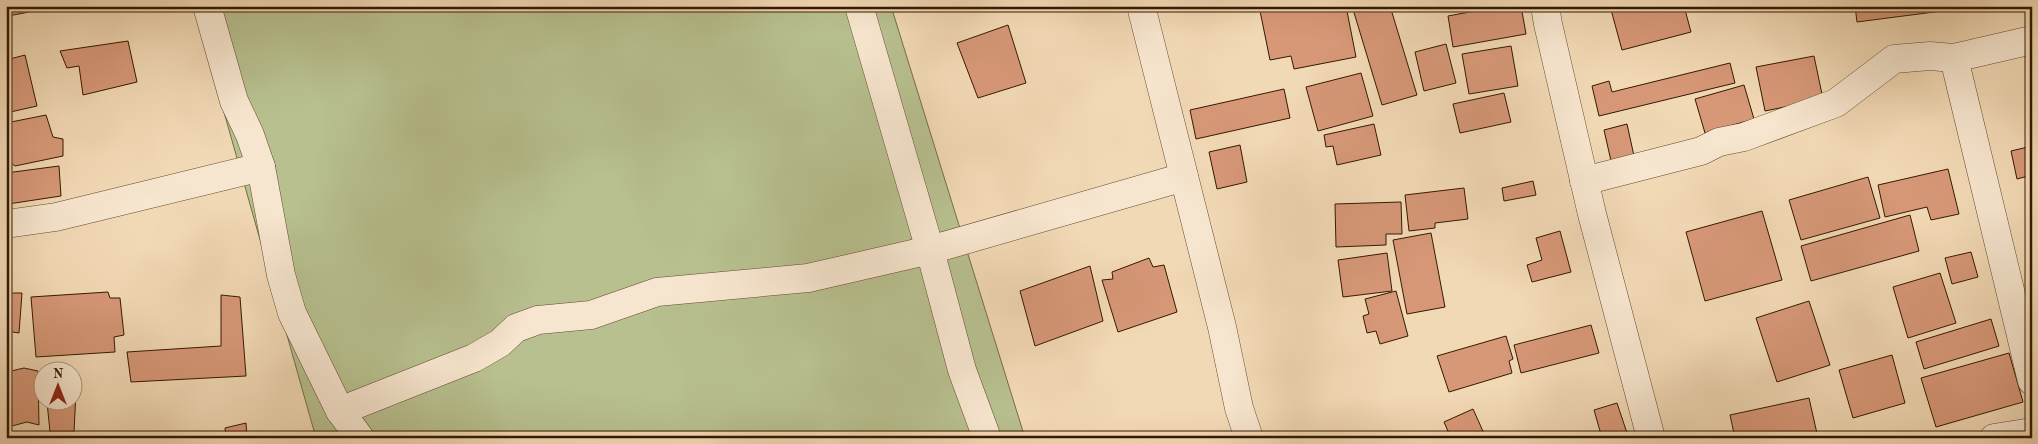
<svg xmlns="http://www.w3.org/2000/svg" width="2038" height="444" viewBox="0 0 2038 444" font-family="'Old Standard TT',serif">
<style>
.green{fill:#b8c08f;stroke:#766c48}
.building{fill:#d79878;stroke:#341900}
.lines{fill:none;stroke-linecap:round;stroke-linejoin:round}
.minor-casing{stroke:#64492d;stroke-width:29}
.minor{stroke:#f7e6cf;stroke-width:28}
</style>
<rect width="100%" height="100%" fill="#f2d9b5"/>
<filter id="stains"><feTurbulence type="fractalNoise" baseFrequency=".004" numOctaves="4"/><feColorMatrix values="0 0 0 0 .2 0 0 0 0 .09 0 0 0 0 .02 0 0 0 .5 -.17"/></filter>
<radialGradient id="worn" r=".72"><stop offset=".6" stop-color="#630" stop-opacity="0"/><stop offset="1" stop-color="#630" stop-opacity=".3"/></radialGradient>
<path class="green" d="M194,6H891L1025,438H316Z"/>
<g class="building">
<path d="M6,6H61L8,16Z"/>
<path d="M1259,6H1346L1356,57L1294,69L1291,56L1270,60Z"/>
<path d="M1352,6H1390L1417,95L1382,105Z"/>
<path d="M1438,6H1463L1438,10Z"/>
<path d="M1502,6H1521L1526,34L1453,47L1448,16Z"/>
<path d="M1610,6H1684L1691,32L1622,50Z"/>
<path d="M1855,6H1941L1942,11L1857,22Z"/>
<path d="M1008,25L1026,83L978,98L957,43Z"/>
<path d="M128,41L137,82L83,95L79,66L67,68L60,51Z"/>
<path d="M1446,44L1456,83L1424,91L1415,52Z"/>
<path d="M1511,46L1518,86L1469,94L1462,54Z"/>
<path d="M25,55L37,106L6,113V60Z"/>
<path d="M1814,56L1823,99L1765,111L1756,67Z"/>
<path d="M1730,63L1735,83L1599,116L1592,86L1609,81L1612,92Z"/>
<path d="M1361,73L1373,116L1318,131L1306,87Z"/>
<path d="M1744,85L1754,119L1705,133L1695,99Z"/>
<path d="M1284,89L1290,118L1196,139L1190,110Z"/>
<path d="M1504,93L1511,122L1460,133L1453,104Z"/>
<path d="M46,115L53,137L63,139V156L15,166L6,159V123Z"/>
<path d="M1374,124L1381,155L1337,165L1333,146L1326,147L1324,135Z"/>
<path d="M1627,124L1634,156L1611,161L1604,130Z"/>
<path d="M1240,145L1247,182L1217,189L1209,152Z"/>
<path d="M2032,146V175L2017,179L2011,151Z"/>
<path d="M59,166L61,196L8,204L6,173Z"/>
<path d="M1948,169L1959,214L1931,220L1927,207L1885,217L1878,185Z"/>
<path d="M1868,177L1880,218L1801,240L1789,200Z"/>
<path d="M1533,181L1536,195L1504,201L1502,188Z"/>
<path d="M1464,188L1468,219L1435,223V228L1409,231L1405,195Z"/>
<path d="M1401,202L1402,234H1386V245L1336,247L1335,204Z"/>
<path d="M1762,211L1782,280L1705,301L1686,232Z"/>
<path d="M1910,215L1919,251L1811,281L1801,246Z"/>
<path d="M1560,231L1571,272L1532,282L1527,265L1542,260L1536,238Z"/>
<path d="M1431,233L1445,307L1407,314L1393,240Z"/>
<path d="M1971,252L1978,277L1952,284L1945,258Z"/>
<path d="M1387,253L1392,291L1343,297L1338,260Z"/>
<path d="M1149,258L1153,267L1164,265L1177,312L1118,332L1102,280L1113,279L1112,272Z"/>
<path d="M1090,266L1103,321L1035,346L1020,291Z"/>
<path d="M1940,273L1956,323L1908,338L1893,287Z"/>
<path d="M1396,291L1408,336L1380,344L1376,331L1367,333L1363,316L1369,314L1365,299Z"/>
<path d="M108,292L110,298H120L124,335L114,337L115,352L36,357L31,297Z"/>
<path d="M6,293H22L19,333L6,331Z"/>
<path d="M221,295L240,297L246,376L131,382L127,352L221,346Z"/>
<path d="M1809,301L1830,365L1777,382L1756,318Z"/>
<path d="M1991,319L1999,346L1924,369L1916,342Z"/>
<path d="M1591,325L1599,353L1521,373L1514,345Z"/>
<path d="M1506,336L1513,359L1509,361L1512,373L1449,392L1437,356Z"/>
<path d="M2009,353L2023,402L1936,427L1921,378Z"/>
<path d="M1892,355L1905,403L1853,418L1839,370Z"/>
<path d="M59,367L71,372H47L48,370Z"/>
<path d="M24,368L38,371L39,425L27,422L12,426L11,371Z"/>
<path d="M72,372L76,392L74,432H50L47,402H72Z"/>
<path d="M1809,398L1818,438H1735L1730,415Z"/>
<path d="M1617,403L1627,433L1612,438H1602L1594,410Z"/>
<path d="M1473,409L1486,438H1451L1444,422Z"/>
<path d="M246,423L247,438H226L225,428Z"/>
</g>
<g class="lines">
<g class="minor-casing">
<g id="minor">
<path d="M207,6L234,101L250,135L261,167L281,275L292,313L340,411L360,438"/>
<path d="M859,6L930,250L962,370L987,438"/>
<path d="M1141,6L1222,327L1239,408L1249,438"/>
<path d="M1545,6L1548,24L1592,214L1651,438"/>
<path d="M1954,58L2032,381"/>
<path d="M1584,181L1701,151L1719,142L1744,137L1836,103L1894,59L1930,56L1954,58L2032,40"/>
<path d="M6,224L56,217L261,167"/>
<path d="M340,411L474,358L500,343L516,328L538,320L591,315L657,292L808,278L930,250L1184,177"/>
<path d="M1994,438L2032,432"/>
</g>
</g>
<use href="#minor" class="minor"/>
</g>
<rect width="2038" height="444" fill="none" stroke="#f2d9b5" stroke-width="25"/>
<rect x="8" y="8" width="2023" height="429" fill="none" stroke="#341900" stroke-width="2.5"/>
<rect x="12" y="12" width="2013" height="419" fill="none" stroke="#341900"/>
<g transform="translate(58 386)"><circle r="24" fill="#f7e6cf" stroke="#a9947c"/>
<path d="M0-4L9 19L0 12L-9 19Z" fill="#8f2418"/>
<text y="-8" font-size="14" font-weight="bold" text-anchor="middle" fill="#341900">N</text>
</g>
<rect width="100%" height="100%" filter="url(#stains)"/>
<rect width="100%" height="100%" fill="url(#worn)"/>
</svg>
